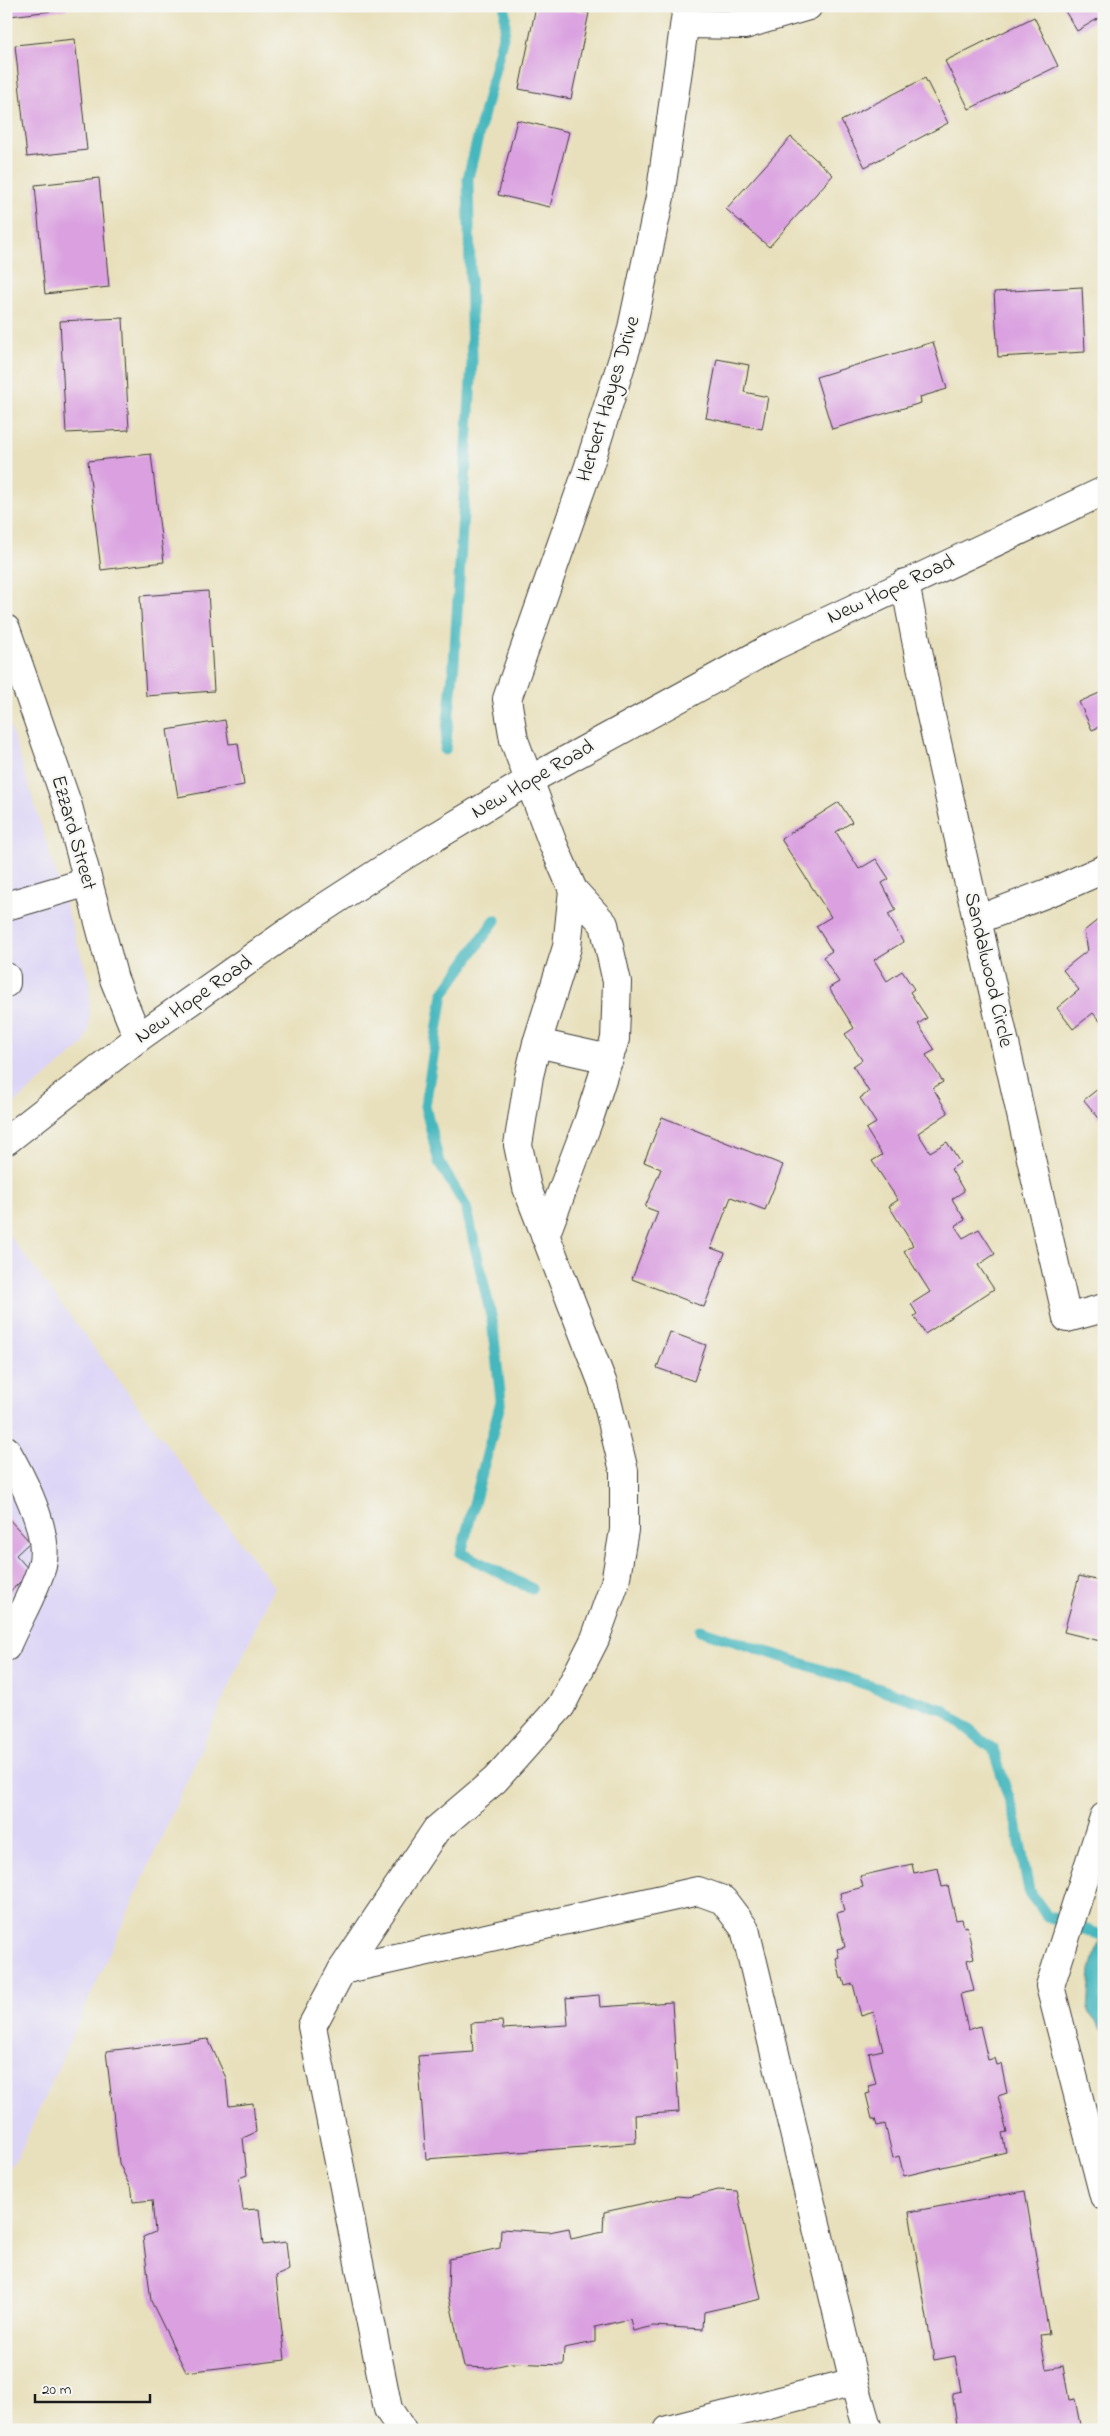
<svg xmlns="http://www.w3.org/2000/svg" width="1110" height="2436" viewBox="0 0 1110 2436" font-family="'Indie Flower',sans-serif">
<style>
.built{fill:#ddd5f6}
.water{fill:#47b7be;stroke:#326a6d}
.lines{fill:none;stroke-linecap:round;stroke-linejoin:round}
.stream{stroke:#47b7be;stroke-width:11}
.building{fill:#daa0e0}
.minor-casing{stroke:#3b3934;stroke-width:30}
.minor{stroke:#fff;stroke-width:28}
.labels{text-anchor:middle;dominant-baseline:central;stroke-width:4.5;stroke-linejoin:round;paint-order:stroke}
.street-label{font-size:21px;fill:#1c1c1c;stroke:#f6f6f2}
</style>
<rect width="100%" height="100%" fill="#f6f6f2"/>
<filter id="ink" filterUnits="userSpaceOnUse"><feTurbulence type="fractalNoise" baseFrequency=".02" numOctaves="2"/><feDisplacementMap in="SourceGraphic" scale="10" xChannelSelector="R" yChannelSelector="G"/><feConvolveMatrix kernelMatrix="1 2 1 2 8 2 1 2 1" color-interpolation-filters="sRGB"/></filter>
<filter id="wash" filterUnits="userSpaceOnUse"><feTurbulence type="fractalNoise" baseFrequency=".0096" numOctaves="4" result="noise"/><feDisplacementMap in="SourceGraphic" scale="20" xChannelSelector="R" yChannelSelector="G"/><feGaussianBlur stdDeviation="1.12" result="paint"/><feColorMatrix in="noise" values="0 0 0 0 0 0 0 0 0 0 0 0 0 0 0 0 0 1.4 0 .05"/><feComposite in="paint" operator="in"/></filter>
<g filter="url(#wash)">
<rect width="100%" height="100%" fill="#e8e0bc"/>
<g class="built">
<path d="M6,712L90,984L89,1029L84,1044L6,1111Z"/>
<path d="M6,1231L274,1587L18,2157L6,2170Z"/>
</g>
<path class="water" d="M1104,1925V2032L1088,2012L1091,1969Z"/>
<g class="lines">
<g class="stream">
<path d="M445,750L454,664L472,362L468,178L505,28V6"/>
<path d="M495,920L443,994L425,1106L439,1162L466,1207L492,1320L501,1401L461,1553L532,1589"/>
<path d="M700,1630L944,1710L993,1749L1015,1817L1029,1891L1047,1916L1101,1935"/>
</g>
</g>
<g id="blocks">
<g class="building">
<path d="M9,6H67L68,9L10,16Z"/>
<path d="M536,6H554L589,13L571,99L519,89Z"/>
<path d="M1062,6H1104V15L1077,31Z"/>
<path d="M1034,17L1058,66L969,109L945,61Z"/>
<path d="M75,39L87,150L27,157L15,45Z"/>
<path d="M925,78L948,123L865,167L841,121Z"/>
<path d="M517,120L569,132L550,207L498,195Z"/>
<path d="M791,137L833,175L769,247L726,209Z"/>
<path d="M99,178L109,287L45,294L35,185Z"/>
<path d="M1082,287L1085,352L998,357L994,292Z"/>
<path d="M123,318L129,430L66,433L60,321Z"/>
<path d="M933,342L947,389L920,397L921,403L832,429L816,377Z"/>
<path d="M717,359L749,365L744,392L768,397L762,429L706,418Z"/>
<path d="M151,454L164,562L101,570L88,461Z"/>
<path d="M208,591L214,691L146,696L140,596Z"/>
<path d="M1104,691V725L1092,730L1079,702Z"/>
<path d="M225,720L229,744L238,743L244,785L178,797L167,730Z"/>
<path d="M839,802L852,822L836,832L859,869L876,859L889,879L882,883L896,910L888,914L903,942L874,960L887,981L902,971L914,989L910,992L927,1018L918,1024L935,1050L926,1055L943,1082L933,1088L948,1113L918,1133L930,1152L947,1142L960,1163L951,1169L964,1191L952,1199L965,1220L955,1226L963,1238L979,1229L995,1254L978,1265L994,1289L925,1334L914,1316L917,1314L911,1304L930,1292L904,1251L913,1245L889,1206L898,1200L872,1161L882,1155L866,1129L876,1123L860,1098L869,1092L853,1066L862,1060L845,1034L854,1028L829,988L839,982L823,957L832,951L816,926L831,917L781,839Z"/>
<path d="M1104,915V1026L1093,1013L1073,1029L1057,1008L1079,990L1063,970L1088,950L1084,931Z"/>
<path d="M1104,1056V1082H1103L1099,1060Z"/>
<path d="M1104,1084V1120L1102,1122L1084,1100Z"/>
<path d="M662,1117L783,1165L765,1210L731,1197L711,1248L725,1253L704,1307L632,1279L658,1212L645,1207L661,1169L644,1162Z"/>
<path d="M670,1332L706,1345L694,1381L657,1368Z"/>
<path d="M6,1516L30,1542L16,1555L31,1572L6,1595Z"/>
<path d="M1079,1576L1104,1582V1642L1064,1632Z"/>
<path d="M912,1864L914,1873L938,1868L942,1887L948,1886L956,1920L962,1919L964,1927L967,1926L974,1958L967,1960L974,1991L960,1994L968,2030L980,2026L988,2060L995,2058L997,2065L1001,2064L1007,2093L998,2096L1007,2132L1002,2133L1006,2152L904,2176L899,2156L893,2158L885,2124L877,2126L875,2119H872L866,2094L870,2093L868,2086L876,2084L869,2053L883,2050L874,2012L861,2016L853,1984L845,1986L843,1978L841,1979L836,1958L839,1957L837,1949L845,1947L837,1913L844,1911L840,1893L863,1887L860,1876Z"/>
<path d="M599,1995L600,2007L672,2002L679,2112L635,2115L636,2143L426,2159L418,2056L473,2052L471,2023L502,2021L503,2029L568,2025L566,1998Z"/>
<path d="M208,2039L226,2078L229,2106L253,2103L256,2132L243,2138L247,2175L239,2178L243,2210L259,2209L263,2245L286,2242L289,2270L276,2276L285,2360L186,2372L151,2301L143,2237L155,2232L152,2200L133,2202L132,2191L119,2163L106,2051Z"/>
<path d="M718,2190L737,2191L761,2299L704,2312L703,2329L653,2326L633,2331L630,2319L595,2327V2342L564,2348L563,2365L511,2363L489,2368L464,2367L448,2293L449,2259L500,2248L501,2229L549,2232L569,2228L571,2239L603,2232L604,2212L677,2196L688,2197Z"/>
<path d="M1025,2191L1049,2334L1040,2335L1046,2369L1063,2366L1069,2400L1075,2399L1081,2430H958L952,2393L961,2391L955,2356L934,2360L909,2212Z"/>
</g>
</g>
</g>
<g filter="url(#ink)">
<use href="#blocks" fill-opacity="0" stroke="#3b3934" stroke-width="1"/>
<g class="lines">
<g class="minor-casing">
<g id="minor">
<path d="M686,24L744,25L808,6"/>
<path d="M905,583L929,707L1067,1318L1104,1308"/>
<path d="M6,629L68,806L114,979L138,1038"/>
<path d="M6,906L88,882"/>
<path d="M977,920L1063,887L1104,869"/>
<path d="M6,977V983"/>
<path d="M537,1043L609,1059"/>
<path d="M6,1141L138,1038L311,916L402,857L528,781L774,646L1104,491"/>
<path d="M545,1236L588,1122L615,1039L617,982L604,924L573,890L553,844L514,740L507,699L588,469L631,333L660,197L687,6"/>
<path d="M6,1450C22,1478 51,1533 42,1566C34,1594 17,1620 6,1647"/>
<path d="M1104,1817L1050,1986L1104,2196"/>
<path d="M342,1970L698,1891L723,1900L745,1929L854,2382L668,2430"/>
<path d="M854,2382L868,2430"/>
<path d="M402,2430L388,2409L312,2026L342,1970L436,1830L495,1780L561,1706L595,1639L615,1583L624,1530V1471L603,1384L527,1188L518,1145L529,1076L537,1043L567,947L573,890"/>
</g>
</g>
<use href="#minor" class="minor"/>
</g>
</g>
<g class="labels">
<g class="street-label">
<text transform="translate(609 399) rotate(-73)">Herbert Hayes Drive</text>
<text transform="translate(891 590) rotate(-25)">New Hope Road</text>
<text transform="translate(533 780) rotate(-30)">New Hope Road</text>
<text transform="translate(73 833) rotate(74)">Ezzard Street</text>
<text transform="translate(988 970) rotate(77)">Sandalwood Circle</text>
<text transform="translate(194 1000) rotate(-35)">New Hope Road</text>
</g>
</g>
<rect width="1110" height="2436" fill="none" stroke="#f6f6f2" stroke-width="25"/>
<path d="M35 2394v8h115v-8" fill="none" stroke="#1c1c1c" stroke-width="2.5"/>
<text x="42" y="2394" font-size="15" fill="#1c1c1c" stroke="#f6f6f2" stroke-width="4" paint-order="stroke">20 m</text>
</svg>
